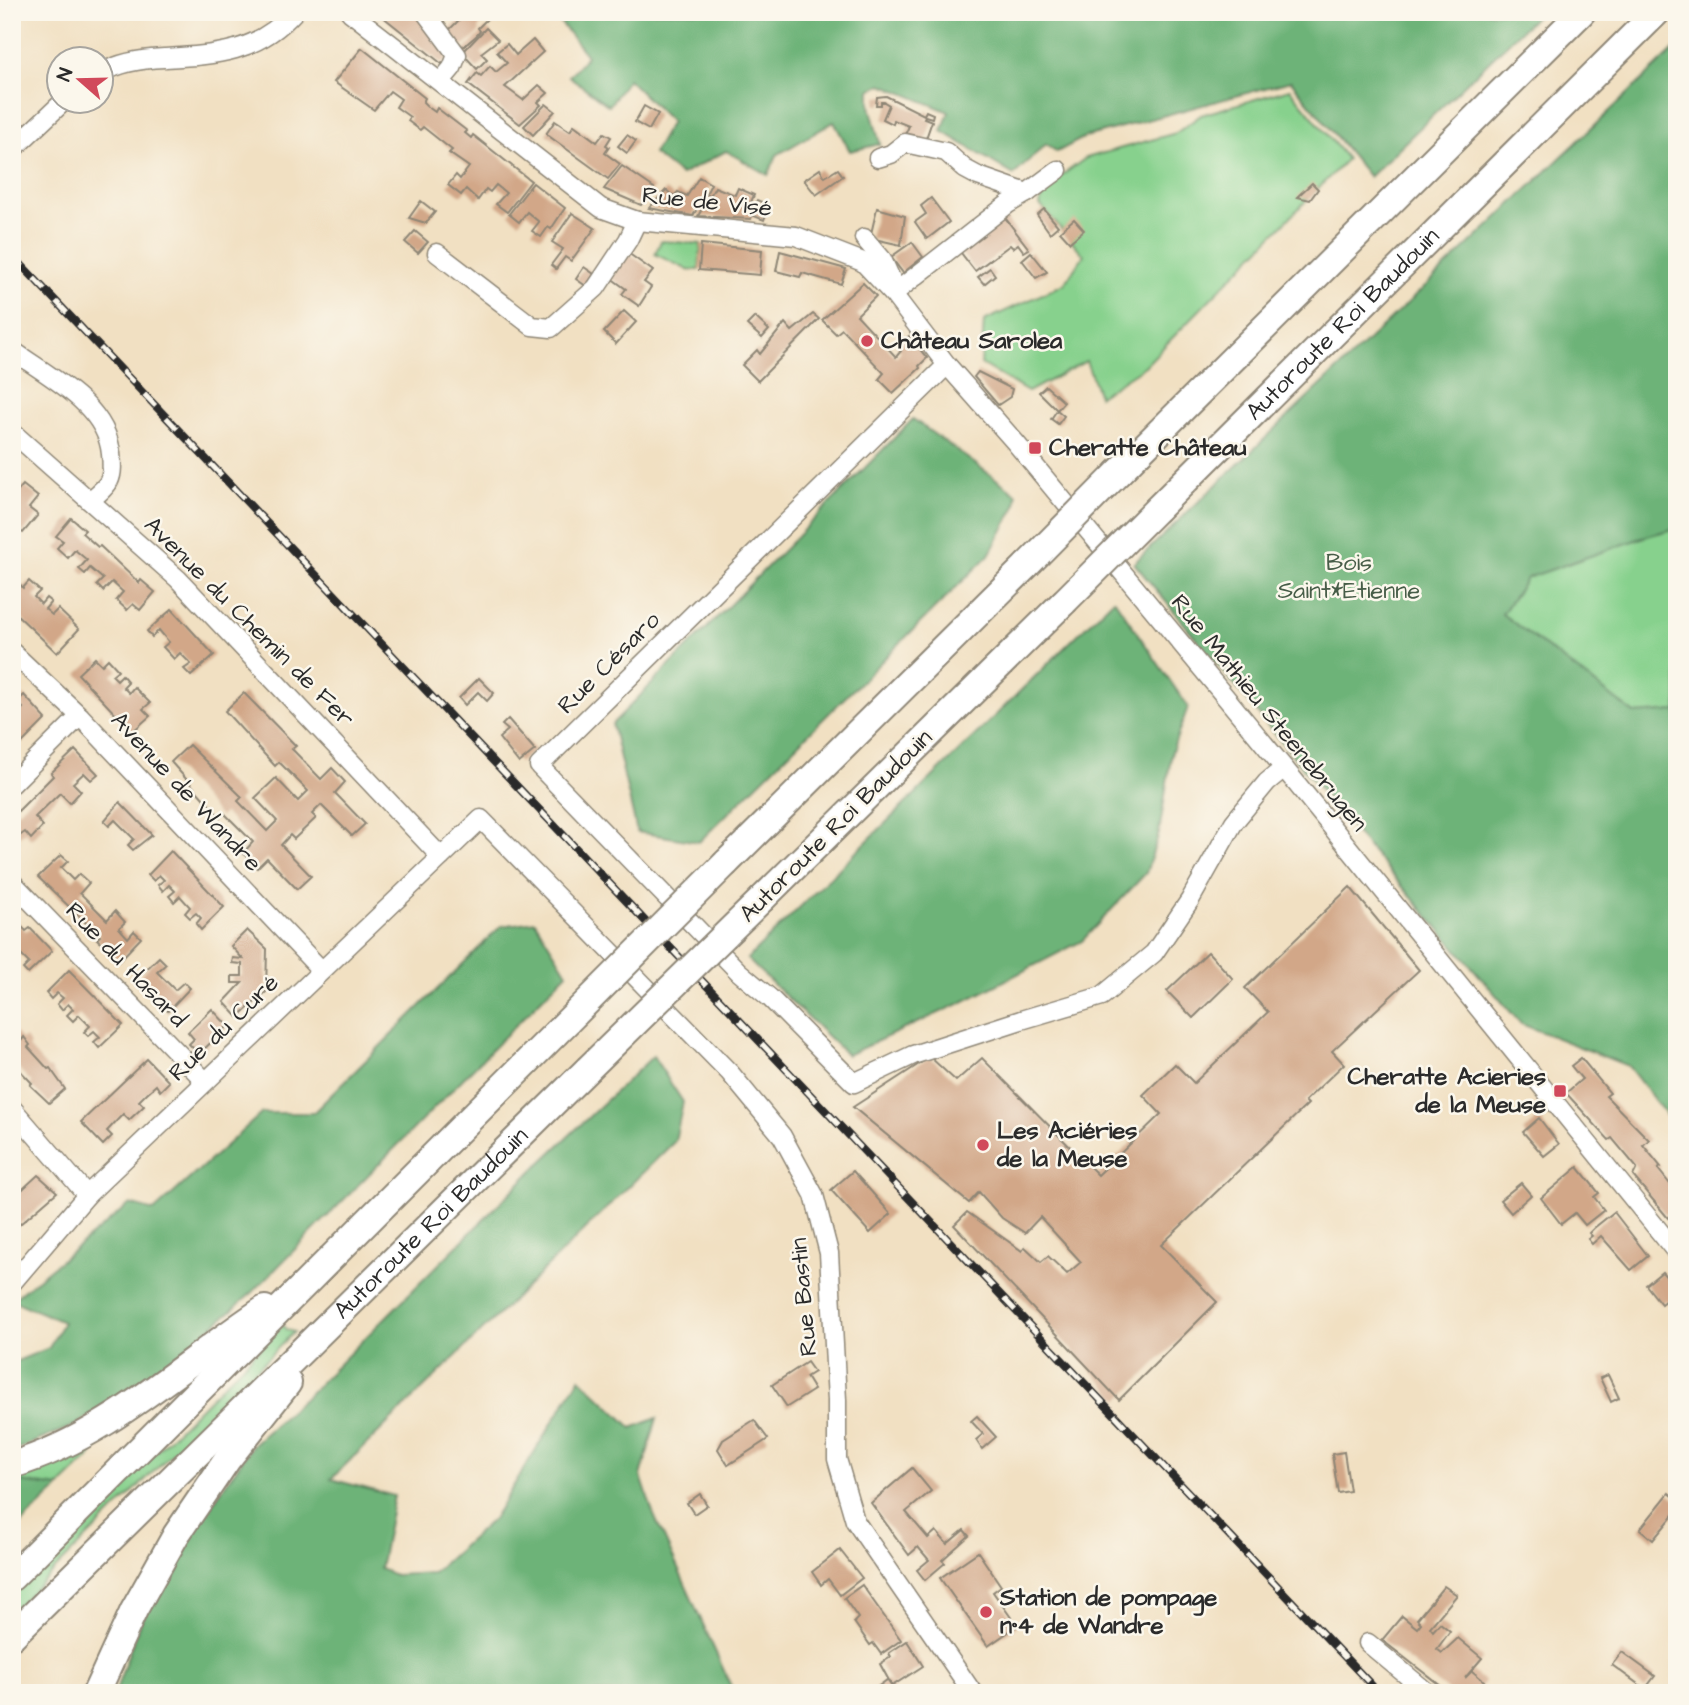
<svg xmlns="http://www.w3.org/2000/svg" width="1689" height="1705" viewBox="0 0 1689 1705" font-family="'Architects Daughter',sans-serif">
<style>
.green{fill:#87d18d;stroke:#597e5c;stroke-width:2}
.forest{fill:#6db378;stroke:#4c6f52;stroke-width:2}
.building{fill:#d2a788}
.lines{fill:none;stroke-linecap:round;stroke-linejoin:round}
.minor-casing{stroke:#8e8676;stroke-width:21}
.highway-casing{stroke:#8e8676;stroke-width:30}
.minor{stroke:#fff;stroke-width:18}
.highway{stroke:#fff;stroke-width:26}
.rail-casing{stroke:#2b2b2b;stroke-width:8}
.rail{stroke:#fbf7ec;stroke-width:5;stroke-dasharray:16;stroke-linecap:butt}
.highway-bridge-casing{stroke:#8e8676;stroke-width:30;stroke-linecap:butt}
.highway-bridge{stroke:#fff;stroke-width:26}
.poi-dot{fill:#d1495b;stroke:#fbf7ec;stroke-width:2.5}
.labels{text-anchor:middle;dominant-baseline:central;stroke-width:5;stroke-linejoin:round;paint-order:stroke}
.street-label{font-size:24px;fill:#2b2b2b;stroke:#fbf7ec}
.poi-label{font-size:24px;font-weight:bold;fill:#2b2b2b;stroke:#fbf7ec;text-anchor:start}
.park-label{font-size:24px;fill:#475d48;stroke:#fbf7ec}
</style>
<rect width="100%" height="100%" fill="#fbf7ec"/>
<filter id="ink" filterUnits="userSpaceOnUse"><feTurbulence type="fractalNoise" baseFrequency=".0143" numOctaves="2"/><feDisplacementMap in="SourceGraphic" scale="14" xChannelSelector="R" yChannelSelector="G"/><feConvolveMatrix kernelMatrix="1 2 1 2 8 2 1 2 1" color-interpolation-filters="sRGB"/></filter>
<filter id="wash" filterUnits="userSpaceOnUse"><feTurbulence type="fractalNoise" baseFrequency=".00686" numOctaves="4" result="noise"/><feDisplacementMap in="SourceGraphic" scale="28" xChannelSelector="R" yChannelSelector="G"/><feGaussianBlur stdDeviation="1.57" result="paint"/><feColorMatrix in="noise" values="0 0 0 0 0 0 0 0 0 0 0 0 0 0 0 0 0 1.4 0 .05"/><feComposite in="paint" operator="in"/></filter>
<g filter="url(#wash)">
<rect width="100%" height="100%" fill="#f1e0c2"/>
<g class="green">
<path d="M1290,89L1347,159L1145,366L1099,396L1086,361L1028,392L981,364L984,321L1064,284L1084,255L1040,205L1043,189L1086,158L1176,133L1201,115Z"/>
<path d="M661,241L701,244L699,270H688L655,254Z"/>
<path d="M1677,528V711L1635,714L1502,614L1527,578L1650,535Z"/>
<path d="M283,1325L287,1330L294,1332L12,1612V1595Z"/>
<path d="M100,1442L88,1459L12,1532V1477Z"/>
</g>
<g class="forest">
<path d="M552,12H1540L1369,177L1291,81L1085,137L1057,152L1046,144L1014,175L942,131L949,112L882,84L870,90V106L880,144L850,151L834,122L777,155L768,175L726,151L681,175L653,154L671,122L628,79L609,106L569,76L587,56Z"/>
<path d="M1677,47V528L1650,535L1527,578L1502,614L1635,714L1677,711V1129L1628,1066L1521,1024L1363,841L1134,563Z"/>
<path d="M913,419L1017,494L1016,506L989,555L699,842L637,832L612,724Z"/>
<path d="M1114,599L1188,707L1172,751L1159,833L1146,873L1082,941L963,1002L847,1055L747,959Z"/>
<path d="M535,921L567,973L252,1293L193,1343L128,1392L74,1426L12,1451V1363L49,1348L63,1322L12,1300L130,1204L154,1211L262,1113H313L501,926Z"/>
<path d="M653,1056L683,1102L675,1141L331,1479L394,1496L380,1569L395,1575L433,1573L493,1519L580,1378L632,1428L657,1418L641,1476L653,1513L734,1693H115L138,1627L169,1567L253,1444L308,1395L534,1169Z"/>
<path d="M12,1481L60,1487L12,1532Z"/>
</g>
<g id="blocks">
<g class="building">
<path d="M377,12H419L448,58L442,64Z"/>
<path d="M467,12H483L488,18L478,28L480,31L476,36L463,47L448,31Z"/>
<path d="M486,28L498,40L481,53L487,59L477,69L462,53Z"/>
<path d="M533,40L543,52L505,87L523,100L539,85L548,93L538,102L541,105L520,124L468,84L477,73L481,76L490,66L496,72L507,63L497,52L507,44L516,55Z"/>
<path d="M362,48L425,98L423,102L428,107L435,112L437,108L467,131L465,133L471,138L473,135L531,181L507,212L496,204L506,193L496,185L490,192L486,189L478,200L466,189L461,195L448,185L456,175L460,179L469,167L449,153L452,150L423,127L420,130L408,121L410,117L396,107L401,99L390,91L374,110L334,82Z"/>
<path d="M886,96L924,115L926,111L933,114L932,118L925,116L924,118L932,121L924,144L904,137L909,126L894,120L893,124L883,119L889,105L884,102H881V105H876L877,97Z"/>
<path d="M546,104L555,111L533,135L524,126Z"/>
<path d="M644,106L658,114L649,130L635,122Z"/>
<path d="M555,121L570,131L574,125L597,142L604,133L611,137L606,145L609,147L605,153L620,164L608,179L546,134Z"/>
<path d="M627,135L636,141L627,153L618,146Z"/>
<path d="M622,166L654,188L641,205L604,189Z"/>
<path d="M820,169L825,177L838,169L843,176L816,195L804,180Z"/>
<path d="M699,177L711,184L706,194L710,196L715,187L735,195L738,188L754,195L751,202L756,204L757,200L769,205L764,220L752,215L751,219L698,216L702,209L698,207L693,216L649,208L666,190L674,196L678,192L687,196Z"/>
<path d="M533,183L565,208L551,229L548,227L541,237L532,231L539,222L527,212L519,222L509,214Z"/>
<path d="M1312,183L1318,189L1310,200L1297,197Z"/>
<path d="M931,198L949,222L927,239L915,222L926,214L921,206Z"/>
<path d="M421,201L435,212L426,223L409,218Z"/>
<path d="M877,208L905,216L901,245L870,238Z"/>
<path d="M1044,209L1058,226L1050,233L1037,215Z"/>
<path d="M572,213L595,228L571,261L565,257L556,269L551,265L563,249L552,242Z"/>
<path d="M1003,215L1029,249L1024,252L1018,244L1013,248L1010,245L975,271L958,249Z"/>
<path d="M1074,219L1084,230L1070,242L1060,231Z"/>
<path d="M415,231L428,242L418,253L405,242Z"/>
<path d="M912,242L923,257L903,273L891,257Z"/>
<path d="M701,244L762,250L760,275L699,270Z"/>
<path d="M780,251L846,269L841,284L802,273L800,277L776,271Z"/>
<path d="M1031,252L1047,272L1036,278L1022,260Z"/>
<path d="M628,253L653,271L644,282L651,287L639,306L622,294L626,289L611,278Z"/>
<path d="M584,267L594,274L586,286L576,279Z"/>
<path d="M990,268L995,275L984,284L978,277Z"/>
<path d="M863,283L876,296L857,315L896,357L901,351L897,347L909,336L927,358L919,366L920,368L893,393L879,379L884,373L842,329L836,334L822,320Z"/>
<path d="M624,311L636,322L616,344L604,332Z"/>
<path d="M813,314L819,319L758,381L742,365L757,350L760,354L785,323L792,331Z"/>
<path d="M755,317L769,330L762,338L747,325Z"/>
<path d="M978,372L1012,389L1010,397L998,405L974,377Z"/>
<path d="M1046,386L1064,402L1057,410L1064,416L1058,424L1051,419L1057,410L1039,392Z"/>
<path d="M23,485L38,497L29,508L38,515L23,533L16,528L12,532V498Z"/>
<path d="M71,518L85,530L82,533L98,547L100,546L139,583L141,580L155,592L140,610L133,604L127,610L116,600L123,592L112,582L103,591L97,585L103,579L90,568L85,574L79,569L87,560L75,550L68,558L57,548L63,541L56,536Z"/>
<path d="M17,581L23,588L29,581L40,591L34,597L41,604L46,598L51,602L45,609L52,615L58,609L79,629L57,653L12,610V586Z"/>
<path d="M172,609L214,655L191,676L184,669L191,664L180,653L174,659L163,647L169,642L159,630L152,637L147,631Z"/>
<path d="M95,658L102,665L108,659L118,670L112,675L117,680L122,675L128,682L123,687L129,693L134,687L150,703L143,709L150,716L132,732L78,674Z"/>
<path d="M479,678L494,693L487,701L478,692L465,705L459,698Z"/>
<path d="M244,693L296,746L292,749L321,779L332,768L345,782L335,793L365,824L352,836L321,805L312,814L316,818L294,839L290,835L281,845L311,876L297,889L267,858L257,868L243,853L253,842L224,813L220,817L171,762L189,745L242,797L238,801L267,831L277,821L255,798L276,778L298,801L308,791L279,762L275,766L225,711Z"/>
<path d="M24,695L46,719L22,743L20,741L12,748V708L17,714L23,708L17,702Z"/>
<path d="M508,719L535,750L519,763L499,738L508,730L502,725Z"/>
<path d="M75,750L98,774L91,780L84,773L73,783L81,791L70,803L60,793L35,817L43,826L31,839L25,832L18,837L13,841L19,848L12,855V811L15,808L18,811L53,776L51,773Z"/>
<path d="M120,802L152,835L133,850L128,845L134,839L115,820L109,826L104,821Z"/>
<path d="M171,851L224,907L201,930L196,924L201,918L196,913L190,918L185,913L190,907L180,896L174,902L169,896L175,891L169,885L163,891L158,885L164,880L159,875L154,881L148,875Z"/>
<path d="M61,855L68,861L61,868L73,880L79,874L89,883L80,893L107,920L115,911L125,922L119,928L128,938L134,931L141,938L119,961L97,939L100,936L38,877Z"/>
<path d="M1350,887L1419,970L1332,1051L1344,1064L1305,1101L1308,1104L1161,1245L1217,1302L1119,1400L954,1225L967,1212L1022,1251L1025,1247L1041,1262L1048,1256L1067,1274L1081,1262L1040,1217L1025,1233L1002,1218L979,1192L969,1203L853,1107L930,1057L956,1081L982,1058L1098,1175L1161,1114L1143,1095L1175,1064L1194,1083L1268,1012L1245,988Z"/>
<path d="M12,917L26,931L30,928L52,951L28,974L23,969L29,963L17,951L12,955Z"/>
<path d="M247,930L267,949L266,992L238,1017L224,1002L242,983H232V976H242V964L232,963L233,958L243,959L231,946Z"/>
<path d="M1208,952L1233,979L1193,1018L1167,991Z"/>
<path d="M159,957L166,964L157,972L175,990L184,982L190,988L168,1011L136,979Z"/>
<path d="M69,970L123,1025L99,1048L94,1042L100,1037L94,1031L88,1036L84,1032L90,1026L79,1015L73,1021L67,1015L73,1009L68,1004L62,1010L57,1004L63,998L57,993L51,999L46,993Z"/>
<path d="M212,1009L228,1026L199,1054L189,1044L194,1039L188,1032Z"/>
<path d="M12,1029L22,1040L24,1037L30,1045L28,1047L48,1069L50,1068L65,1089L49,1103L30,1085L32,1083L12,1062Z"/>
<path d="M1581,1058L1610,1093L1606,1096L1649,1140L1643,1145L1661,1167L1658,1169L1677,1193V1211L1668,1218L1633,1176L1637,1168L1612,1138L1609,1140L1566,1093L1582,1079L1571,1066Z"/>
<path d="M147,1059L169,1082L160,1091L156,1085L147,1093L139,1101L144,1106L129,1120L123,1114L107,1131L112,1136L103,1145L81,1122Z"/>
<path d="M1539,1118L1559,1144L1544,1156L1523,1132Z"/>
<path d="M1578,1167L1599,1193L1594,1197L1604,1210L1585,1225L1575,1213L1561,1224L1541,1198Z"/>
<path d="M853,1171L891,1214L870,1233L831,1190Z"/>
<path d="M38,1175L57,1192L12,1231V1199Z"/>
<path d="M1521,1183L1531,1195L1511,1213L1500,1200Z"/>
<path d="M1614,1212L1648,1256L1631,1270L1601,1236L1592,1244L1588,1239L1592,1236L1589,1233L1594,1228Z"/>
<path d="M1662,1272L1677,1289V1312L1666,1300L1661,1304L1646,1285Z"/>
<path d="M807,1362L814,1372L806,1377L814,1390L787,1407L772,1385Z"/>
<path d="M1608,1375L1619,1398L1611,1402L1600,1378Z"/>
<path d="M977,1416L996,1437L982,1449L976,1440L983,1434L971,1421Z"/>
<path d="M754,1420L768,1439L728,1465L718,1449L723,1440Z"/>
<path d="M1344,1452L1350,1491L1338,1493L1332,1454Z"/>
<path d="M912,1468L931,1491L906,1512L928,1538L936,1531L947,1544L964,1530L969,1536L942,1560L945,1563L925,1580L917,1570L929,1560L918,1547L909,1555L871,1503Z"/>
<path d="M1669,1493L1677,1499V1511L1653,1540L1640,1529Z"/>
<path d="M700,1494L707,1505L694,1514L687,1503Z"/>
<path d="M840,1550L862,1578L840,1595L828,1579L821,1585L812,1572Z"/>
<path d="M978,1552L1001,1586L993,1592L1017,1626L988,1646L940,1578Z"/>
<path d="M862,1585L901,1640L881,1654L873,1643L870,1645L854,1622L858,1618L844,1598Z"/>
<path d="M1444,1586L1457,1595L1430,1627L1433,1631L1440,1623L1450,1631L1437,1649L1442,1653L1458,1638L1482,1658L1465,1678L1472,1671L1484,1681L1478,1691L1481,1693H1450L1382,1640L1402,1616L1417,1628L1421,1623L1417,1619Z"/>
<path d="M907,1641L923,1666L892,1686L880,1664L891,1657L889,1653Z"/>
<path d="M1622,1652L1655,1676L1645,1689L1612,1665Z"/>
<path d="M887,1680L896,1693H874L872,1691Z"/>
</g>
</g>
</g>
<g filter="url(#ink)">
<use href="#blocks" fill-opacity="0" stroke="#8e8676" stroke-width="2"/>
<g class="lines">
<g class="minor-casing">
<g id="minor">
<path d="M350,12L601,208L637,221L796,236L863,262L893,294L947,365L1015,442L1284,768L1677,1253"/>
<path d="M425,12L457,55L452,68L441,81"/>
<path d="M102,73C120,62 143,59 164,58C216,55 257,53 294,12"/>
<path d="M12,150L63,102"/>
<path d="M878,158L891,154L905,143L946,152L965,169L978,176L1027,193"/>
<path d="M864,238L882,259L896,290"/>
<path d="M437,253L532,326L551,328L596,288L628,240L637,221"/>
<path d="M893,294L1008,204L1027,193L1058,170"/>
<path d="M12,350C49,377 107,405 111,454C112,463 113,473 109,481C106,488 96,495 90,501"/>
<path d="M947,365L539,766L739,972L770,998L854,1083L913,1055L1021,1020L1102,996L1154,953L1190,900L1234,822L1267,782L1284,768"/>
<path d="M12,432L178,579L441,857"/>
<path d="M12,652L80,716L321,970"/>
<path d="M12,784L80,716"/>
<path d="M12,882L205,1081"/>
<path d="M12,1108L87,1195"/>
<path d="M12,1283L87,1195L481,819L730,1073L782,1136L814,1195L829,1253L837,1400V1459L855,1521L973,1693"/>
<path d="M1368,1643L1428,1693"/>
</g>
</g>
<g class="highway-casing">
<g id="highway">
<path d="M1119,472L1582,12"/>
<path id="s1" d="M1157,509L1657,12"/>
<path d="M726,863L1027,565"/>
<path d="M763,898L1064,602"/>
<path d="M12,1465C110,1436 182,1363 265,1309"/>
<path d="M12,1577L555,1034"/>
<path id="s2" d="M12,1636L588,1069"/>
<path d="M96,1693L134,1610L176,1535L227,1460L288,1383"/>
</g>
</g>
<use href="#minor" class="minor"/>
<use href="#highway" class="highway"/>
<g class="rail-casing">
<path id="rail" d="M12,255L1379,1693"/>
</g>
<use href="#rail" class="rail"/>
<g class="highway-bridge-casing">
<g id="highway-bridge">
<path d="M1027,565L1119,472"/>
<path d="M1064,602L1157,509"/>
<path d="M555,1034L726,863"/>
<path d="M588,1069L763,898"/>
</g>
</g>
<use href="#highway-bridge" class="highway-bridge"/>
</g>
</g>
<g class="poi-dot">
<circle cx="867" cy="341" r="7"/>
<rect x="1028" y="441" width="14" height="14" rx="3.5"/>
<rect x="1553" y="1084" width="14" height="14" rx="3.5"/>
<circle cx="983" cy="1145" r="7"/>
<circle cx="986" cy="1612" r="7"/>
</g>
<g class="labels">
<g class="street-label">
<text transform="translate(707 202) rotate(6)">Rue de Visé</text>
<text stroke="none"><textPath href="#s1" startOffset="262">Autoroute Roi Baudouin</textPath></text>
<text transform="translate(249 622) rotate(45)">Avenue du Chemin de Fer</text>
<text transform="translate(609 663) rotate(-45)">Rue Césaro</text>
<text transform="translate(1269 713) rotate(51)">Rue Mathieu Steenebrugen</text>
<text transform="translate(186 792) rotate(47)">Avenue de Wandre</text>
<text transform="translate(836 826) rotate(-45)">Autoroute Roi Baudouin</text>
<text transform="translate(126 965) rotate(46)">Rue du Hasard</text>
<text transform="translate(224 1028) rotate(-44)">Rue du Curé</text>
<text stroke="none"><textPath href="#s2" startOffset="588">Autoroute Roi Baudouin</textPath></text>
<text transform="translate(804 1297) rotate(-95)">Rue Bastin</text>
</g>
<g class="poi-label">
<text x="881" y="341">Château Sarolea</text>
<text x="1049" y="448">Cheratte Château</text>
<text x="1546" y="1077" text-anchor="end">Cheratte Acieries<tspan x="1546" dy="28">de la Meuse</tspan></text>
<text x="997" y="1131">Les Aciéries<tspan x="997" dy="28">de la Meuse</tspan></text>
<text x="1000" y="1598">Station de pompage<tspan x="1000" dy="28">n°4 de Wandre</tspan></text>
</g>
<g class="park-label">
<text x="1349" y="563">Bois<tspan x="1349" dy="28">Saint*Etienne</tspan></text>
</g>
</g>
<rect width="1689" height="1705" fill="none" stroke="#fbf7ec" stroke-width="42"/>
<g transform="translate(80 80) rotate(290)"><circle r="33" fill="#fbf7ec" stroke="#a8a59f" stroke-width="2"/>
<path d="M0-5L12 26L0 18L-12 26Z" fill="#d1495b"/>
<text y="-10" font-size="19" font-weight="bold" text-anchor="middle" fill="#2b2b2b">N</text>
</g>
</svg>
